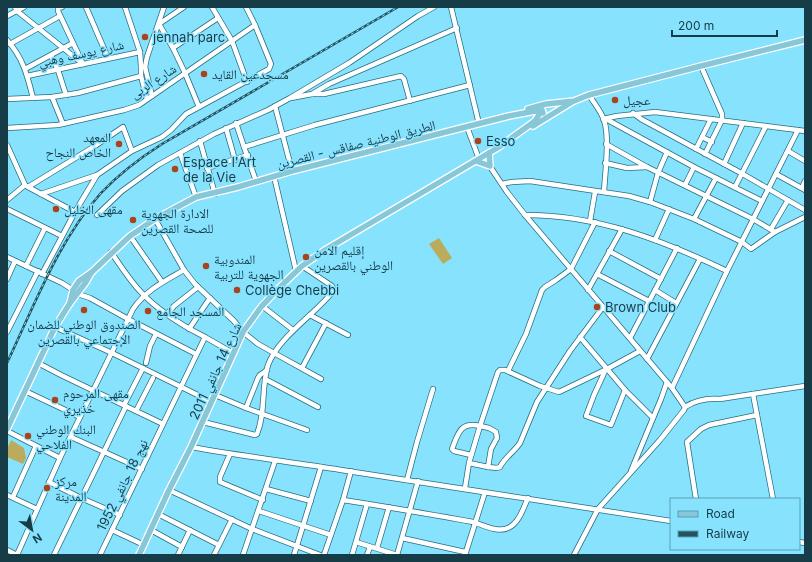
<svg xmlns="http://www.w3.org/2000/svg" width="812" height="562" viewBox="0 0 812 562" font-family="Inter,'Noto Naskh Arabic',sans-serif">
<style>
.green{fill:#baac5c}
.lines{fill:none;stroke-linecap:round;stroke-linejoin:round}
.minor-casing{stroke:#276e81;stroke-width:6}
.major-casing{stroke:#fff;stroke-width:8}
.minor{stroke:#fff;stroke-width:4.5}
.major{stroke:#87c7d7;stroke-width:5.5}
.rail-casing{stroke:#25525f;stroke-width:2.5}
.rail{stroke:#87e2fe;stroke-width:1;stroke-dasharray:3;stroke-linecap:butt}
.poi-dot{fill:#a9431b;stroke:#87e2fe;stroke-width:1.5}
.labels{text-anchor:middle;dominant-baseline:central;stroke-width:3;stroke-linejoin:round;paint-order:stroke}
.poi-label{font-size:13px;fill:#163c47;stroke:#87e2fe;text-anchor:start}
.street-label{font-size:13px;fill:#163c47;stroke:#87e2fe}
</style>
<rect width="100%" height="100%" fill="#87e2fe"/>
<g class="green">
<path d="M439,238L452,258L443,264L429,244Z"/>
<path d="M11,440L24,448L26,458L23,464L7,457V449Z"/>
</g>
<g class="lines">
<g class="minor-casing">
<g id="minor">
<path d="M15,7L17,11L83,64"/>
<path d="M62,7L58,8V11L82,62"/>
<path d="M86,7L108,58"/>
<path d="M125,7L140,52L141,67H145L152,96"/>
<path d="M184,7L159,24L173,48L185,73L199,107"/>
<path d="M212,7L232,41L247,82"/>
<path d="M451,7L479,124"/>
<path d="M7,16L24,7"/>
<path d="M7,40C23,58 27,74 33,98"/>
<path d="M10,44L60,16"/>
<path d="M173,48L218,18"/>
<path d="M51,56L58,70L66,95"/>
<path d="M701,66L722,114V120L705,154"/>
<path d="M141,67V76L147,99"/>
<path d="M145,67L147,57L164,7"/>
<path d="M25,69L73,43"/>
<path d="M27,76L140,52"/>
<path d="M312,94H324L401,76L404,79L410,101"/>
<path d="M589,95C594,103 601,111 604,120C610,138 605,173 604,192"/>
<path d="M52,97L63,124"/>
<path d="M291,98L312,94L329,84L457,28"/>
<path d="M7,99L52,97L78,93L141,76"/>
<path d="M275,106L292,171"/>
<path d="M633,113L641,119L741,173L805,210"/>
<path d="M603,119L617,116L655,112L805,131"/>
<path d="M606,119L694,167L762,201"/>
<path d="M236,123L244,147"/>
<path d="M467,127L479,159"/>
<path d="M7,128L58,125L124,110L139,105L255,25L246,7"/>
<path d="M226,128L235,160"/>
<path d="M702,137L712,142"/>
<path d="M200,141L215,194"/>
<path d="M606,144L647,167L753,219L775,232"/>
<path d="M7,145L25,185"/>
<path d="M696,149L711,119"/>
<path d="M132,151L162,137L171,130L186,114L269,69L271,64L255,25"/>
<path d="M788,151L805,161"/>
<path d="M180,153L196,197"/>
<path d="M483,156L507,192L525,215L672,388L685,407L684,410L660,440L598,509L574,555"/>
<path d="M605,163L627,168L647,167"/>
<path d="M724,164L743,123"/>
<path d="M207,168L248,155"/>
<path d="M776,174L805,190"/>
<path d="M274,176L296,271"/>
<path d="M256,181L244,147L315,125L470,85"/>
<path d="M502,184L512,182L530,181L629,196L650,202L694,219L742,242L751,249L775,232L805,217"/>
<path d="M685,185L694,167"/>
<path d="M28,187L75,212L97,175"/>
<path d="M735,187L766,126"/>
<path d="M802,188L805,181"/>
<path d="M7,200L25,185L28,187L95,146L123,127L132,151L97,175L41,194"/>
<path d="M650,202L658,173L667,152"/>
<path d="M7,209L62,236"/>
<path d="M97,215L122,191L158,165L214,134L268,110L290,98L349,63L418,16L434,7"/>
<path d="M525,215C598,215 662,240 727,271L798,130"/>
<path d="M155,219L184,270L195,284L234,321L243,332L258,344L274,353L321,379"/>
<path d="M694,219L716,178"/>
<path d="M590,221L595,192"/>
<path d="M771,229L788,200"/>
<path d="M130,236L162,282"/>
<path d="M655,240L669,209"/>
<path d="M609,251L661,279"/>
<path d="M111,252C120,265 129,279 139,290C156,309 183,326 205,337"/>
<path d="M7,257L62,283L73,290"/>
<path d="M26,266L45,228"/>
<path d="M42,274L75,212"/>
<path d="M597,274L649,301"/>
<path d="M7,279L15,261"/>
<path d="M588,290L622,229"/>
<path d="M655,290L676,303"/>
<path d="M78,294L90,298L128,319L196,354"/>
<path d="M262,306L293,330"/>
<path d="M167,314L174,306L198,287"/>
<path d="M310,315L348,335"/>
<path d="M55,327L112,353L212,402"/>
<path d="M189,329L210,298"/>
<path d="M7,332L38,271"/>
<path d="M580,337L625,390L653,418"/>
<path d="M630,338L677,248"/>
<path d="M647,359L700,259"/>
<path d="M38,363L61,375L163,424"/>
<path d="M146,363L150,346L156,334"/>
<path d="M302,368L326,323"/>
<path d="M508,371L526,334L542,290L545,287L556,280L571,269L595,222"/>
<path d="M605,371L594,395L586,416L611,425L625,390"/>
<path d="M265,379L318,407"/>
<path d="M672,388L727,271"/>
<path d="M25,391L80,417"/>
<path d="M753,394L773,499"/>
<path d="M215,395L246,408L307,430"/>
<path d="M124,405L143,368"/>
<path d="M685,407C696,400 707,398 720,399L805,386"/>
<path d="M246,408L258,378L260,375L267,370"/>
<path d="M136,411L153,378"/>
<path d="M203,422L255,435L257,434C266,412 261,387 268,365C279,336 316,314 334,290L332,286L302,266"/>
<path d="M7,431L60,458"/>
<path d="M71,437L142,469"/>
<path d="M191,447C241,456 291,462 341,470C451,486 561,503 671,521"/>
<path d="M230,454L220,477V482L263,500"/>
<path d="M471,455L454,451L452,449C458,434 460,421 480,426L498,372L500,370H505L540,386L559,392L607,369L640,351"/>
<path d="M488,467L497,468L500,467C505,457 514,452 520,443L537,402L570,351L603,307"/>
<path d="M631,471L661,399L667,382"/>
<path d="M407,480L417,442L433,389"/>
<path d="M49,482L81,498L120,515"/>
<path d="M465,488L469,463L488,467L491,449L497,438L496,432L489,428L480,426L469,463"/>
<path d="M266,489L311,501"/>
<path d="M169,490L252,529L320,555"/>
<path d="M7,495L37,509"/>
<path d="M13,497L36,446"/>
<path d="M696,499L687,442L701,429L709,425L757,415"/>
<path d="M343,500C386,507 430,514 473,522C483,525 498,533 508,528C519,523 523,509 528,498"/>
<path d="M259,511L331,535"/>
<path d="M158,514L219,545"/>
<path d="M112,530L144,545"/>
<path d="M151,530L182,547"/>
<path d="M402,538L465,552"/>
<path d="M356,542L397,555"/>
<path d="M799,542L805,543"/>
<path d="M377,548L389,507"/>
<path d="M7,550L17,555"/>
<path d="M17,555L60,458L133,309C146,290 165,281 184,270"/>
<path d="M54,555L126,406"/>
<path d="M100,555L205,337L233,353"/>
<path d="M178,555L190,530"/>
<path d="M214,555L232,519"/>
<path d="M243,555L275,461"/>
<path d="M294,555L321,467"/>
<path d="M324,555L343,500L351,471"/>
<path d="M352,555L367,504"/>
<path d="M367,555L370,547"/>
<path d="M397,555L418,481"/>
<path d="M465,555L485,492"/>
</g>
</g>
<g class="major-casing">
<g id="major">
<path d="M528,109L546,104L574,101L589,95L701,66L805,40"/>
<path d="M533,126L572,102"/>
<path d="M476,161L490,166L489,153"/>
<path d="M70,303L73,290L79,281L92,272L130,236L155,219L196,197L238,187L292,171L509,116L535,111L543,113"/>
<path d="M7,429L55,327L70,303L86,282L91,273"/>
<path d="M139,555L169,490L191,447L243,332L261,307L278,289L302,266L325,250L499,147L535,121L542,110"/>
</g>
</g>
<use href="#minor" class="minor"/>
<use href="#major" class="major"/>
<g class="rail-casing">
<path id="rail" d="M7,363C34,306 58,241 101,193C119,174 140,158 162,144L398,7"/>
</g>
<use href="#rail" class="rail"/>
</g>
<g class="poi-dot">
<circle cx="145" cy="37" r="4"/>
<circle cx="204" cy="74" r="4"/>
<circle cx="615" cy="100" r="4"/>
<circle cx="478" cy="141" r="4"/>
<circle cx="119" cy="144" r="4"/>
<circle cx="175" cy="169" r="4"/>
<circle cx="56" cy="209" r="4"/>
<circle cx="133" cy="220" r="4"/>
<circle cx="306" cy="257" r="4"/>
<circle cx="206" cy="266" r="4"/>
<circle cx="237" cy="290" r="4"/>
<circle cx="597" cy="307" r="4"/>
<circle cx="84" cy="310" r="4"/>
<circle cx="148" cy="311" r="4"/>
<circle cx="55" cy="400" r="4"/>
<circle cx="28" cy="436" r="4"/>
<circle cx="47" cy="488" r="4"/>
</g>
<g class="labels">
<g class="poi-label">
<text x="153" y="37">jennah parc</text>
<text x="212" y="74">مسجدعين القايد</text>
<text x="623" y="100">عجيل</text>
<text x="111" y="137" text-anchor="end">المعهد<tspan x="111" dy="15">الخاص النجاح</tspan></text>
<text x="486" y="141">Esso</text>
<text x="183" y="162">Espace l'Art<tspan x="183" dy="15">de la Vie</tspan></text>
<text x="64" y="209">مقهى الخليل</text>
<text x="141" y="213">الادارة الجهوية<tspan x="141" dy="15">للصحة القصرين</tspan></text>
<text x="314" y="250">إقليم الامن<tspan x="314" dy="15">الوطني بالقصرين</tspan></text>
<text x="214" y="259">المندوبية<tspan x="214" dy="15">الجهوية للتربية</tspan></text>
<text x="245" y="290">Collège Chebbi</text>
<text x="605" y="307">Brown Club</text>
<text x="156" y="311">المسجد الجامع</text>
<text x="84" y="324" text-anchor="middle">الصندوق الوطني للضمان<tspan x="84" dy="15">الإجتماعي بالقصرين</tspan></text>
<text x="63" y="393">مقهى المرحوم<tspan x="63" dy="15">خذيري</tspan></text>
<text x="36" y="429">البنك الوطني<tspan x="36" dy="15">الفلاحي</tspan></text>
<text x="55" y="481">مركز<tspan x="55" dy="15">المدينة</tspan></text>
</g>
<g class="street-label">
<text transform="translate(81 53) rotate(-12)">شارع يوسف وهبي</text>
<text transform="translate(153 81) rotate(-33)">شارع الربى</text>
<text transform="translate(356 144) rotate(-14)">الطريق الوطنية صفاقس - القصرين</text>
<text transform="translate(215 371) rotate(-65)">شارع 14 جانفي 2011</text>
<text transform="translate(122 485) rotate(-64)">نهج 18 جانفي 1952</text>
</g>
</g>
<rect width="812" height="562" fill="none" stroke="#163c47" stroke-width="16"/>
<rect x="670" y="498" width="130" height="52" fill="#87e2fe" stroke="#5aa0b5"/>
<rect x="678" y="511" width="20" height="6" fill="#87c7d7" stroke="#5aa0b5"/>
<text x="706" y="518" font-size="12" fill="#163c47">Road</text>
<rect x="678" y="531" width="20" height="6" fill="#25525f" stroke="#5aa0b5"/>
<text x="706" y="538" font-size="12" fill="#163c47">Railway</text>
<g transform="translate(32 530) rotate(148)" stroke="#87e2fe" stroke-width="3" paint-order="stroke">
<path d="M0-3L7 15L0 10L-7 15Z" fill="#163c47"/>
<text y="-6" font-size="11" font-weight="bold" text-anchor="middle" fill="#163c47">N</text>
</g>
<path d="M672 30v6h105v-6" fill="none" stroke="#163c47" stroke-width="2"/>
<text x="678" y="30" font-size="12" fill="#163c47" stroke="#87e2fe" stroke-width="3" paint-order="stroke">200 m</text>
</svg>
